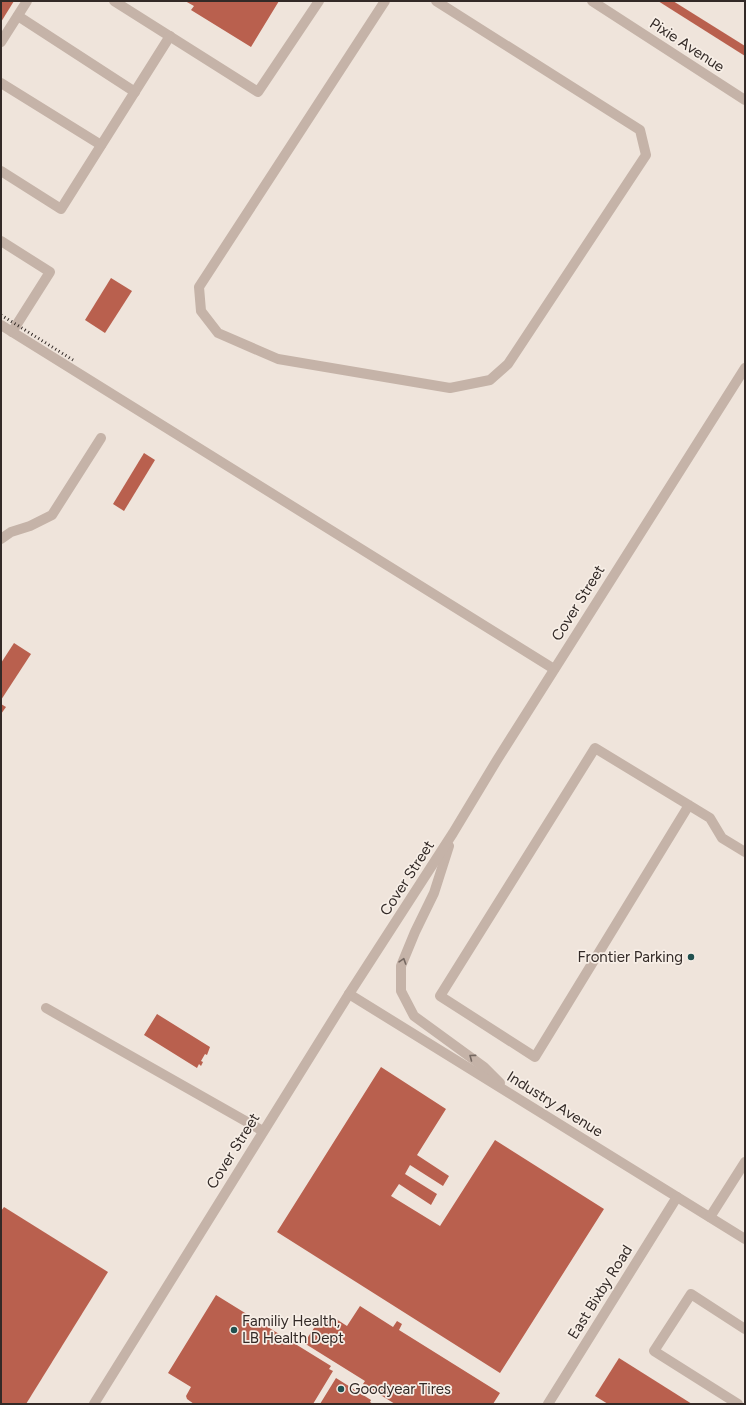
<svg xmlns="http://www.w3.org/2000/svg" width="746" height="1405" viewBox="0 0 746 1405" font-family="Figtree,sans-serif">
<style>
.building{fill:#b9604e}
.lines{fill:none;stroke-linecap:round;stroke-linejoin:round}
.minor{stroke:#c5b3a8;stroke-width:10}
.rail{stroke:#332a27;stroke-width:3;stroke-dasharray:1 3;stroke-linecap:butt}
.oneway{stroke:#756861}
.poi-dot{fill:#21504f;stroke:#f7eee6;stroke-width:1.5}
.labels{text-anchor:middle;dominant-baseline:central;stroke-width:3.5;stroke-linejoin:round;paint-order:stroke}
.street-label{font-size:15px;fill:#332a27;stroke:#f7eee6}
.poi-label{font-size:15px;fill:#332a27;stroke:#f7eee6;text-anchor:start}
</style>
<rect width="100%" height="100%" fill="#efe4db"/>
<g class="building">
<path d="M1,1H14L1,22Z"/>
<path d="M185,1H279L251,47L191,10L194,6Z"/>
<path d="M658,1H673L745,46V56Z"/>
<path d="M111,278L132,291L105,333L85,320Z"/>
<path d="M144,453L155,460L124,511L113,504Z"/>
<path d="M14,643L31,654L1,700V663Z"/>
<path d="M1,704L6,707L1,714Z"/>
<path d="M157,1014L210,1047L207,1055L205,1054L201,1061L203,1062L201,1066L199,1064L197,1068L144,1035Z"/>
<path d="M381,1067L446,1109L417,1155L449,1176L443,1186L410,1165L405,1174L437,1194L431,1205L399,1184L391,1196L440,1226L495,1140L604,1209L500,1373L277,1232Z"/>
<path d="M4,1207L108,1272L26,1404H1V1211Z"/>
<path d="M216,1295L331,1366L329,1369L333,1371L313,1404H194L187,1399L186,1396L191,1387L168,1373Z"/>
<path d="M360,1306L393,1327L397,1321L402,1324L399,1330L500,1393L493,1404H395L363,1384L365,1381L304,1343L316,1325L321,1328L330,1315L347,1326Z"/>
<path d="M619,1358L692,1404H608L595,1396Z"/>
<path d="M336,1378L371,1400L370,1402L373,1404H320Z"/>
</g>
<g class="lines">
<g class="minor">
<path d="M114,1L258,92L319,1"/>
<path d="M385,1L199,287L201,311L218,333L278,359L450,388L490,380L508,364L646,155L640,130L436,1"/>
<path d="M592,1L745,100"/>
<path d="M18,16L135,92"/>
<path d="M1,42L27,1"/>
<path d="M1,83L101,145"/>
<path d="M1,171L61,209L170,36"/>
<path d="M1,241L50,272L12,332"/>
<path d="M1,325L554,669"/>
<path d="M1,539L11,532L30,526L52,515L101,438"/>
<path d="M689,805L535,1057L440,996L595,748L710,818L722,838L745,852"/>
<path d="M449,846L434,893L415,932L401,966V991L414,1016L484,1067L500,1083"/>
<path d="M349,994L745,1239"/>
<path d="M46,1008L263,1131"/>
<path d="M710,1217L745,1162"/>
<path d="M94,1404L349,994L453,833L497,760L745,368"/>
<path d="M548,1404L677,1197"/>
<path d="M738,1404L654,1351L691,1294L745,1329"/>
</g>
<path class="rail" d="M1,315L73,360"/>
</g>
<defs><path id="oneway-chevron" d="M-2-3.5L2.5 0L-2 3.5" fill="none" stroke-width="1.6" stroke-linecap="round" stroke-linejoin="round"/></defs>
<g class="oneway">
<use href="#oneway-chevron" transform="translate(403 961) rotate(-72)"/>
<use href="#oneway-chevron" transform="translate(472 1057) rotate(-143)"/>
</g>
<g class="poi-dot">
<circle cx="691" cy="957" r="4"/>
<circle cx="234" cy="1330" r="4"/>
<circle cx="341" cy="1389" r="4"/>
</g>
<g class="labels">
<g class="street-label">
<text transform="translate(687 45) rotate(33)">Pixie Avenue</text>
<text transform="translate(578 603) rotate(-58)">Cover Street</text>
<text transform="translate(407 878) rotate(-57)">Cover Street</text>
<text transform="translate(555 1104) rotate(32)">Industry Avenue</text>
<text transform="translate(233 1151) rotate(-58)">Cover Street</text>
<text transform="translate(600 1292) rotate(-58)">East Bixby Road</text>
</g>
<g class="poi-label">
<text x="683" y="957" text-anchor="end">Frontier Parking</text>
<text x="242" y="1321">Familiy Health,<tspan x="242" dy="17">LB Health Dept</tspan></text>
<text x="349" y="1389">Goodyear Tires</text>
</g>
</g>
<rect width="746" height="1405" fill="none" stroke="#332a27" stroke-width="4"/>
</svg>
